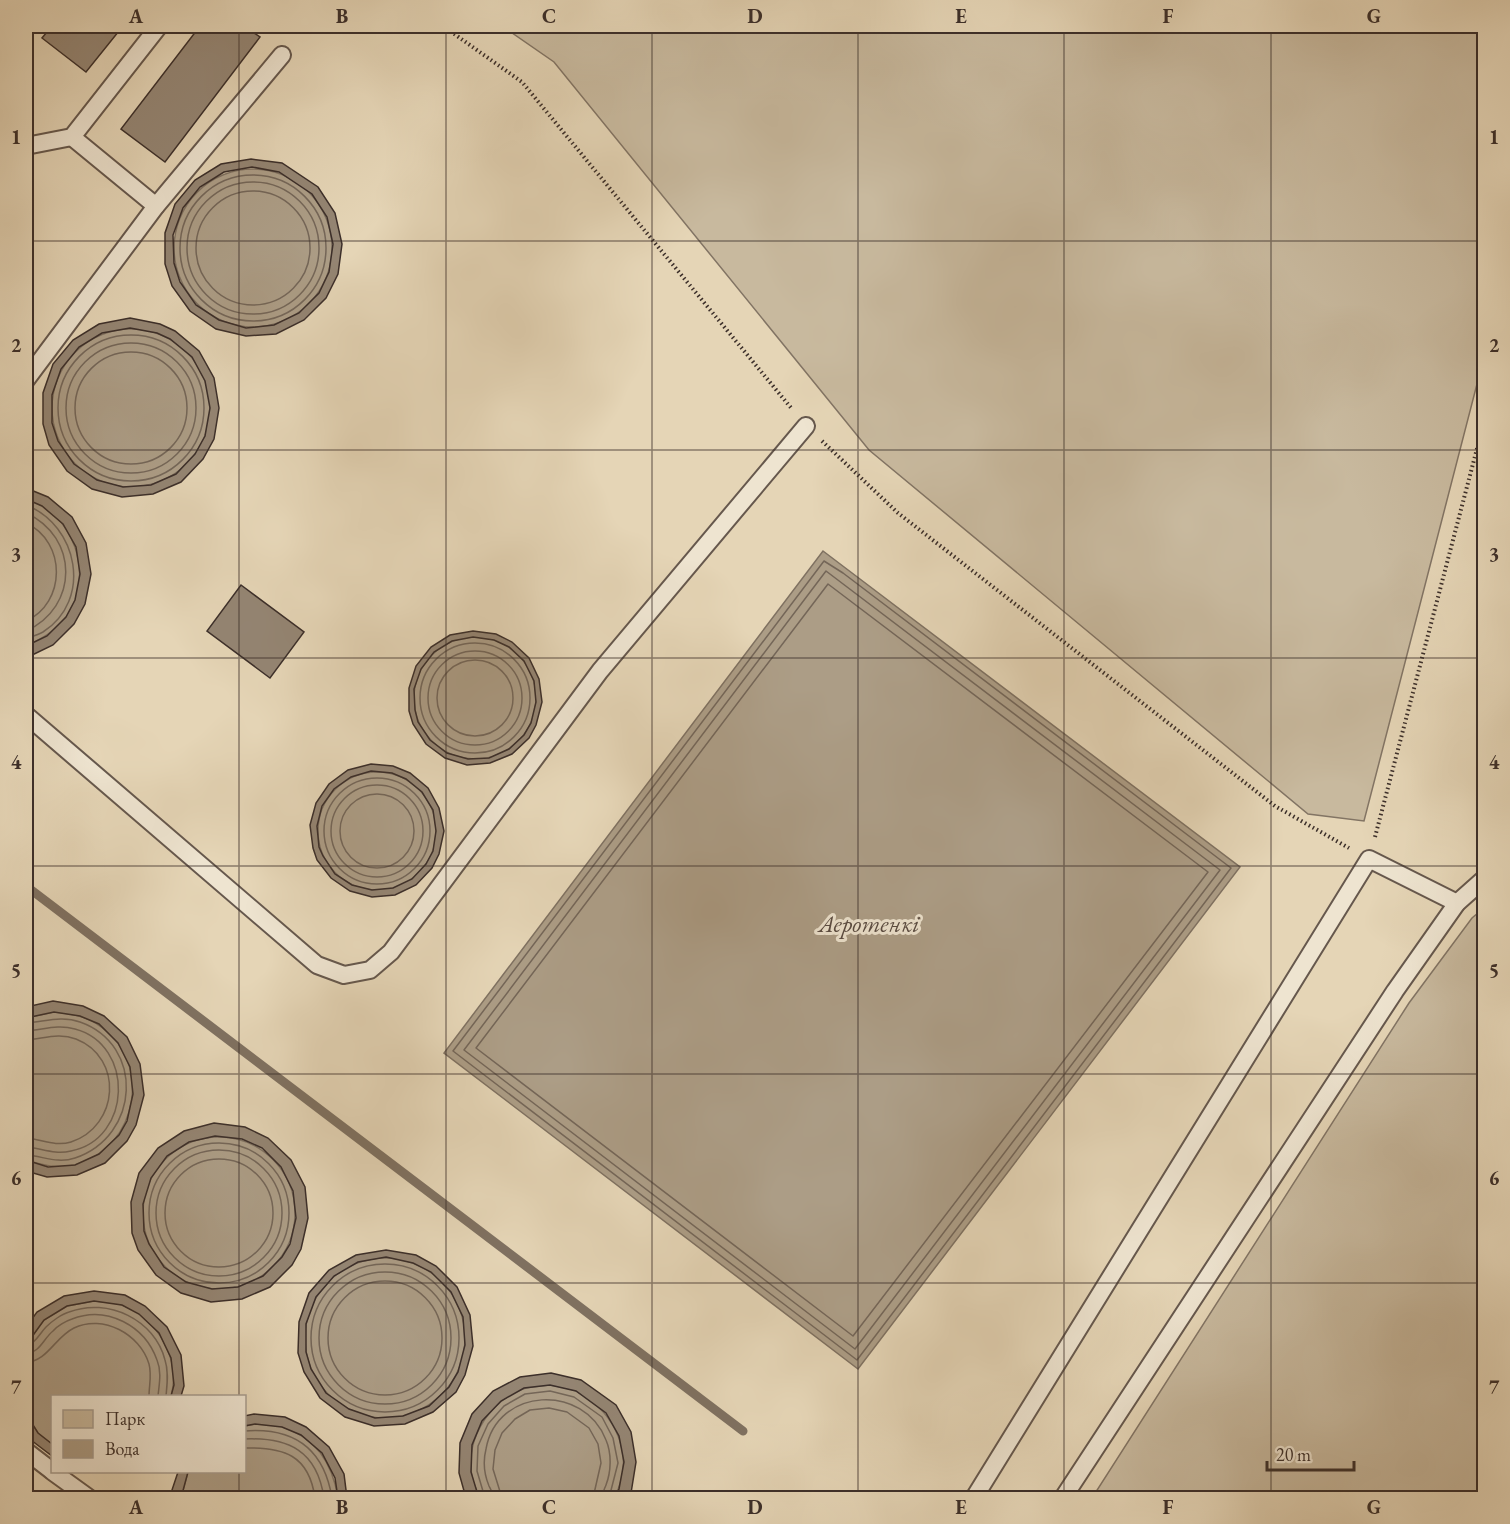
<svg xmlns="http://www.w3.org/2000/svg" width="1510" height="1524" viewBox="0 0 1510 1524" font-family="'EB Garamond',serif">
<style>
.green{fill:#c8b99e;stroke:#827464;stroke-width:1.5}
.water{fill:#ac9d86;stroke:#7f7161;stroke-width:1.5}
.lines{fill:none;stroke-linecap:round;stroke-linejoin:round}
.shore{stroke:#746658;stroke-width:1.5}
.stream{stroke:#7f7161;stroke-width:9}
.building{fill:#948573;stroke:#3c2f2a;stroke-width:1.5;fill-rule:evenodd}
.service-casing{stroke:#66584d;stroke-width:20}
.path{stroke:#3c2f2a;stroke-width:4;stroke-dasharray:1.5 3;stroke-linecap:butt}
.service{stroke:#eee4d0;stroke-width:16}
.grid{fill:none;stroke:#3c2f2a;stroke-width:1.5;stroke-opacity:0.55}
.labels{text-anchor:middle;dominant-baseline:central;stroke-width:6;stroke-linejoin:round;paint-order:stroke}
.water-label{font-size:24px;font-style:italic;fill:#584a41;stroke:#eee4d0}
.neatline{fill:none;stroke:#3c2f2a;stroke-width:2}
.grid-label{font-size:20px;text-anchor:middle;font-weight:bold;fill:#3c2f2a}
</style>
<rect width="100%" height="100%" fill="#e5d5b6"/>
<filter id="stains"><feTurbulence type="fractalNoise" baseFrequency=".00333" numOctaves="4"/><feColorMatrix values="0 0 0 0 .2 0 0 0 0 .09 0 0 0 0 .02 0 0 0 .5 -.17"/></filter>
<radialGradient id="worn" r=".72"><stop offset=".6" stop-color="#630" stop-opacity="0"/><stop offset="1" stop-color="#630" stop-opacity=".3"/></radialGradient>
<g class="green">
<path d="M502,26H1484V357L1364,821L1308,814L869,450L554,62Z"/>
<path d="M1484,908V1498H1092L1409,1003L1472,918Z"/>
</g>
<g class="water">
<circle cx="253" cy="248" r="79"/>
<circle cx="131" cy="408" r="79"/>
<path d="M26,499C74,512 95,576 67,616C56,631 41,639 26,646Z"/>
<path d="M823,551L1240,867L858,1369L444,1053Z"/>
<circle cx="475" cy="698" r="61"/>
<circle cx="377" cy="831" r="59"/>
<path d="M54,1012C69,1014 84,1015 97,1024C154,1059 139,1148 75,1165C58,1169 42,1165 26,1160V1018Z"/>
<circle cx="219" cy="1213" r="76"/>
<circle cx="385" cy="1338" r="80"/>
<path d="M94,1301C103,1302 114,1302 122,1305C158,1318 181,1360 171,1396H52V1444L38,1433L26,1414V1345L44,1320L67,1306Z"/>
<path d="M550,1385C559,1387 570,1387 578,1392C617,1414 636,1457 614,1498H481C455,1459 481,1404 523,1389C531,1386 542,1386 550,1385Z"/>
<path d="M255,1424C264,1425 274,1424 283,1427C317,1438 333,1466 338,1498H181L188,1472H244L245,1426Z"/>
</g>
<g class="lines">
<g class="shore">
<circle cx="253" cy="248" r="73"/>
<circle cx="253" cy="248" r="66"/>
<circle cx="253" cy="248" r="57"/>
<circle cx="131" cy="408" r="73"/>
<circle cx="131" cy="408" r="65"/>
<circle cx="131" cy="408" r="56"/>
<path d="M26,505C78,525 93,600 43,632C37,635 31,637 26,639"/>
<path d="M26,513C79,537 79,607 26,631"/>
<path d="M26,523C67,542 66,603 26,621"/>
<path d="M824,561L843,573L1231,868L857,1360L453,1051Z"/>
<path d="M826,571L1220,870L855,1349L464,1050Z"/>
<path d="M828,584L1208,872L853,1336L476,1048Z"/>
<circle cx="475" cy="698" r="55"/>
<circle cx="475" cy="698" r="47"/>
<circle cx="475" cy="698" r="38"/>
<circle cx="377" cy="831" r="53"/>
<circle cx="377" cy="831" r="46"/>
<circle cx="377" cy="831" r="37"/>
<path d="M26,1023C44,1022 61,1015 80,1022C145,1045 140,1136 75,1158C57,1164 43,1156 26,1155"/>
<path d="M26,1031C43,1030 57,1024 75,1029C135,1045 132,1139 71,1151C54,1155 41,1148 26,1147"/>
<path d="M26,1040C43,1039 58,1032 76,1039C124,1058 119,1126 71,1142C55,1147 41,1139 26,1138"/>
<circle cx="219" cy="1213" r="70"/>
<circle cx="219" cy="1213" r="63"/>
<circle cx="219" cy="1213" r="54"/>
<circle cx="385" cy="1338" r="74"/>
<circle cx="385" cy="1338" r="66"/>
<circle cx="385" cy="1338" r="57"/>
<path d="M27,1346C36,1343 40,1333 46,1327C52,1321 62,1314 69,1312C108,1297 155,1320 165,1360C169,1372 167,1385 166,1396"/>
<path d="M26,1353C40,1353 43,1339 53,1331C57,1326 66,1321 72,1319C107,1305 145,1326 157,1360C162,1372 159,1385 158,1396"/>
<path d="M26,1362C47,1362 55,1337 74,1328C103,1314 140,1334 149,1364C152,1375 149,1386 149,1396"/>
<path d="M244,1431C294,1427 324,1449 332,1498"/>
<path d="M244,1439C289,1437 317,1451 324,1498"/>
<path d="M244,1448C284,1447 309,1455 315,1498"/>
<path d="M485,1498L477,1471L478,1446L488,1424L504,1406L525,1394L550,1391L574,1397L602,1417L613,1438L618,1463L609,1498"/>
<path d="M493,1498C493,1493 491,1490 489,1486C484,1474 483,1461 486,1449C497,1387 584,1383 606,1440C612,1454 611,1472 606,1485C604,1490 602,1493 602,1498"/>
<path d="M502,1498L493,1469L495,1450L502,1433L515,1419L530,1410L549,1408L567,1412L589,1428L598,1444L601,1463L593,1498"/>
</g>
<path class="stream" d="M26,886L743,1431"/>
</g>
<g class="building">
<path d="M52,26H123L86,72L42,38Z"/>
<path d="M200,26H244L260,37L165,162L121,129Z"/>
<path d="M251,159L282,163L318,187L335,213L342,244L338,274L326,298L304,320L276,334L246,336L216,329L190,311L172,286L165,264V233L175,204L195,180L221,164ZM252,167L279,172L312,194L327,217L333,244L329,272L319,293L299,313L274,325L246,328L219,320L196,305L180,282L174,263L173,235L183,208L200,187L224,172Z"/>
<path d="M130,318L160,324L175,331L199,351L214,378L219,408L214,439L203,459L181,482L153,494L122,497L92,489L67,471L49,445L43,424V393L53,364L73,340L99,324ZM130,328L157,333L170,339L192,357L205,381L210,408L205,436L195,454L176,474L151,485L123,487L97,480L74,464L58,441L52,423V395L61,369L79,347L102,333Z"/>
<path d="M26,488L48,497L72,517L86,543L91,574L85,604L74,624L53,645L26,658V646L47,636L66,617L75,600L80,574L76,547L63,524L42,506L26,499Z"/>
<path d="M241,585L304,632L270,678L207,631Z"/>
<path d="M473,631L496,634L512,642L529,658L539,679L542,702L536,725L529,738L512,754L490,763L467,765L445,758L426,744L413,724L409,711V688L416,666L431,647L450,635ZM473,637L494,640L509,647L524,661L534,681L536,702L531,723L524,735L509,749L489,758L468,759L447,753L430,740L418,722L415,710L414,689L421,669L434,652L452,641Z"/>
<path d="M371,764L393,766L410,773L428,788L439,808L444,831L439,854L432,868L416,885L395,895L372,897L350,891L331,878L317,860L313,848L310,825L316,803L329,784L348,770ZM371,771L392,773L406,779L422,792L433,810L436,831L433,851L426,864L412,879L393,888L372,890L352,885L335,874L323,856L319,847L317,826L322,806L334,789L351,777Z"/>
<path d="M53,1001L83,1006L104,1016L127,1037L140,1064L144,1095L136,1125L127,1141L105,1163L77,1175L47,1177L26,1171V1160L48,1167L75,1165L99,1154L119,1135L127,1121L133,1094L130,1067L118,1043L99,1024L80,1016L54,1012L26,1018V1007Z"/>
<path d="M214,1123L245,1127L268,1138L291,1160L305,1187L308,1218L301,1249L292,1265L270,1287L242,1299L211,1302L181,1293L156,1275L138,1250L132,1233L131,1202L139,1173L158,1148L184,1131ZM215,1136L242,1139L262,1148L281,1167L293,1191L296,1218L290,1244L282,1257L263,1276L238,1287L212,1289L186,1282L164,1267L149,1244L144,1231L143,1204L151,1178L167,1156L189,1142Z"/>
<path d="M386,1250L416,1255L436,1266L457,1287L470,1315L473,1346L465,1375L456,1392L433,1412L405,1424L374,1426L345,1417L320,1398L304,1372L298,1353L299,1322L309,1293L329,1270L356,1255ZM386,1257L413,1263L431,1272L451,1292L463,1317L465,1345L458,1372L449,1387L429,1406L403,1416L375,1418L349,1409L326,1393L311,1369L306,1352V1324L316,1297L334,1276L358,1262Z"/>
<path d="M94,1291L125,1295L145,1306L167,1327L181,1355L184,1386L181,1396H171L174,1385L171,1358L159,1333L139,1314L122,1305L94,1301L67,1306L44,1320L26,1345V1327L37,1312L64,1296Z"/>
<path d="M551,1373L581,1380L616,1405L631,1432L636,1462L631,1493L628,1498H614L619,1489L624,1462L619,1436L606,1413L576,1391L550,1385L524,1388L501,1401L482,1421L472,1445L471,1472L477,1492L481,1498H466L459,1473L460,1443L472,1414L493,1391L520,1377Z"/>
<path d="M26,1414L38,1433L52,1444V1456L31,1440L26,1432Z"/>
<path d="M254,1414L285,1417L306,1427L329,1447L344,1474L347,1498H338L335,1478L322,1453L301,1435L282,1427L255,1424L244,1426V1416Z"/>
<path d="M178,1472H188L181,1498H172L171,1493Z"/>
</g>
<g class="lines">
<g class="service-casing">
<g id="service">
<path d="M72,137L156,206"/>
<path d="M26,146L72,137L159,26"/>
<path d="M26,380L156,206L282,55"/>
<path d="M26,715L317,965L344,975L370,970L391,952L600,671L806,426"/>
<path d="M26,1451L52,1471"/>
<path d="M53,1472L89,1498"/>
<path d="M974,1498L1369,859L1457,903"/>
<path d="M1063,1498L1395,991L1457,903L1484,879"/>
</g>
</g>
<g class="path">
<path d="M443,26L522,82L792,409"/>
<path d="M822,441L898,513L1275,806L1349,848"/>
<path d="M1375,837L1484,422"/>
</g>
<use href="#service" class="service"/>
</g>
<path class="grid" d="M239,26V1396M446,26V1498M652,26V1498M858,26V1498M1064,26V1498M1271,26V1498M26,241H1484M26,450H1484M26,658H1484M26,866H1484M26,1074H1484M26,1283H1484M239,1472V1498"/>
<g class="labels">
<g class="water-label">
<text x="869" y="923">Аеротенкі</text>
</g>
</g>
<rect width="1510" height="1524" fill="none" stroke="#e5d5b6" stroke-width="66"/>
<rect x="51" y="1395" width="195" height="78" fill="#eee4d0" stroke="#a79c8e" stroke-width="1.5"/>
<rect x="63" y="1410" width="30" height="18" fill="#c8b99e" stroke="#a79c8e" stroke-width="1.5"/>
<text x="105" y="1425" font-size="18" fill="#3c2f2a">Парк</text>
<rect x="63" y="1440" width="30" height="18" fill="#ac9d86" stroke="#a79c8e" stroke-width="1.5"/>
<text x="105" y="1455" font-size="18" fill="#3c2f2a">Вода</text>
<path d="M1267 1461v9h87v-9" fill="none" stroke="#3c2f2a" stroke-width="3"/>
<text x="1276" y="1461" font-size="18" fill="#3c2f2a" stroke="#eee4d0" stroke-width="4.5" paint-order="stroke">20 m</text>
<rect x="33" y="33" width="1444" height="1458" class="neatline"/>
<g class="grid-label">
<text x="136" y="23">A</text>
<text x="342" y="23">B</text>
<text x="549" y="23">C</text>
<text x="755" y="23">D</text>
<text x="961" y="23">E</text>
<text x="1168" y="23">F</text>
<text x="1374" y="23">G</text>
<text x="16" y="144">1</text>
<text x="1494" y="144">1</text>
<text x="16" y="352">2</text>
<text x="1494" y="352">2</text>
<text x="16" y="561">3</text>
<text x="1494" y="561">3</text>
<text x="16" y="769">4</text>
<text x="1494" y="769">4</text>
<text x="16" y="977">5</text>
<text x="1494" y="977">5</text>
<text x="16" y="1185">6</text>
<text x="1494" y="1185">6</text>
<text x="16" y="1394">7</text>
<text x="1494" y="1394">7</text>
<text x="136" y="1514">A</text>
<text x="342" y="1514">B</text>
<text x="549" y="1514">C</text>
<text x="755" y="1514">D</text>
<text x="961" y="1514">E</text>
<text x="1168" y="1514">F</text>
<text x="1374" y="1514">G</text>
</g>
<rect width="100%" height="100%" filter="url(#stains)"/>
<rect width="100%" height="100%" fill="url(#worn)"/>
</svg>
